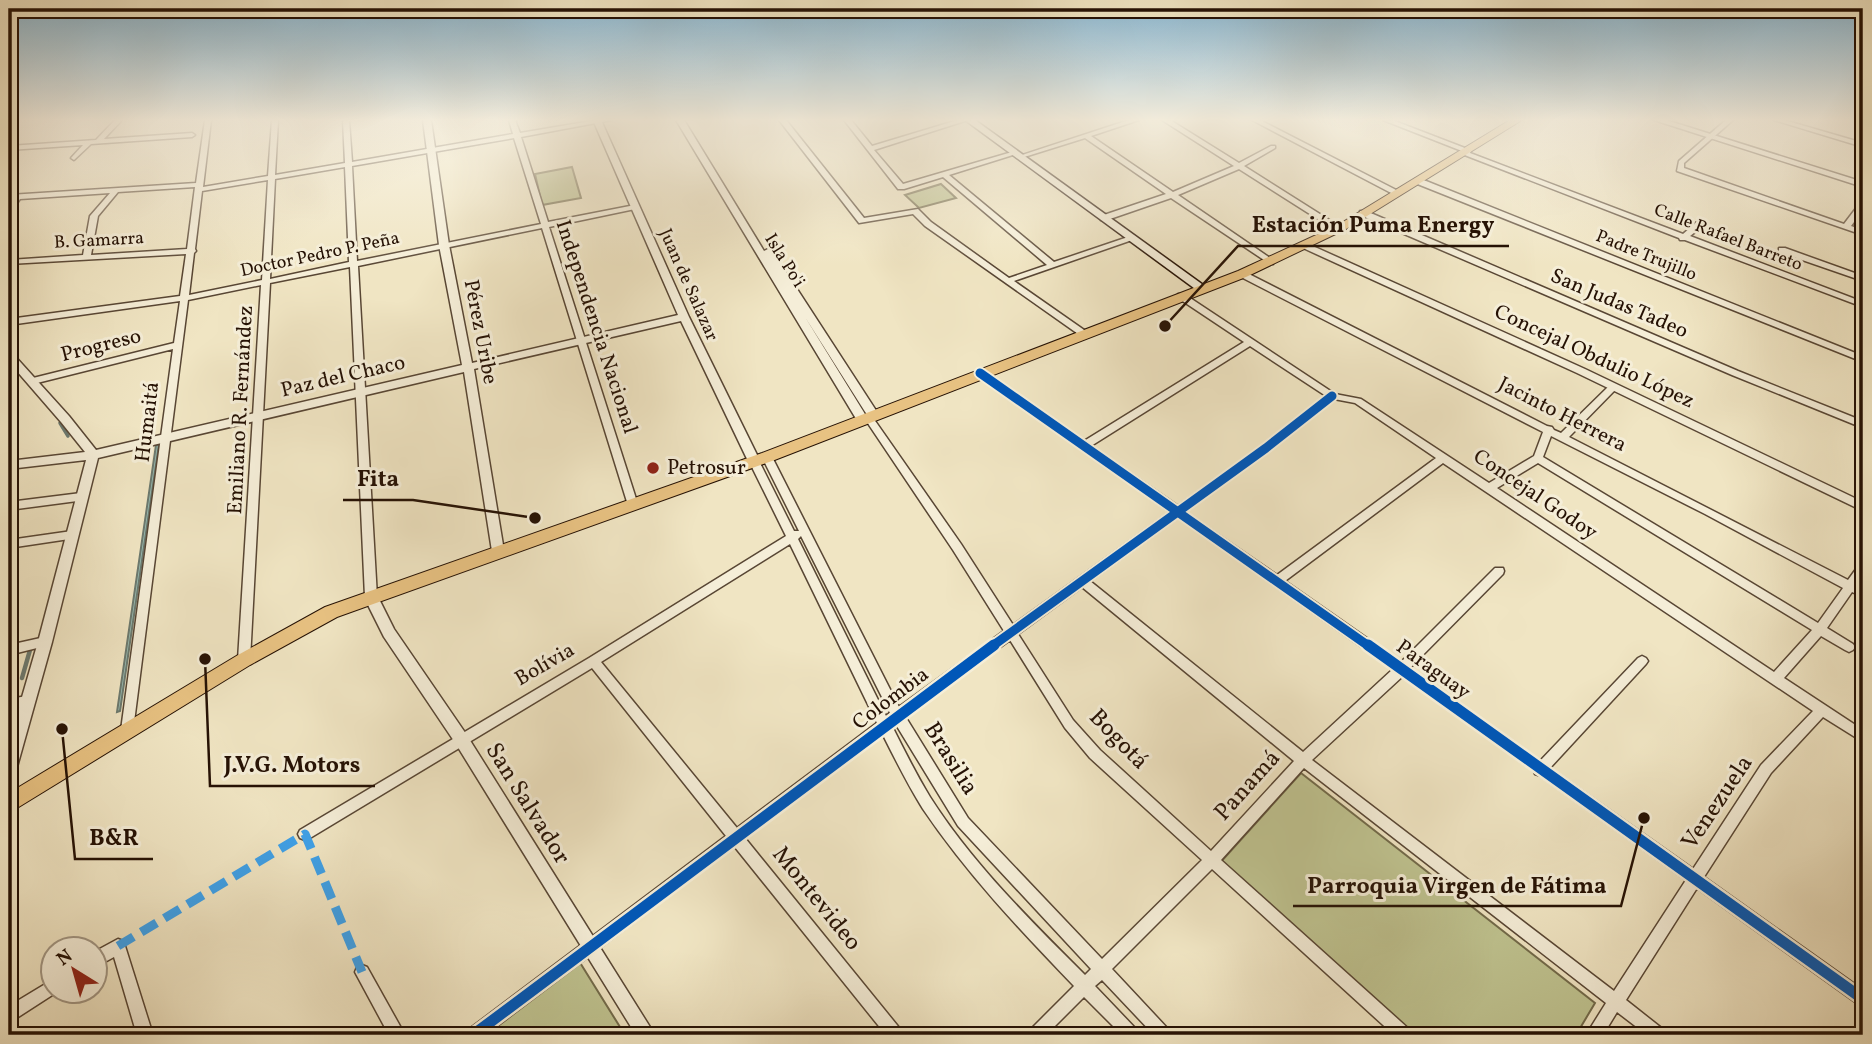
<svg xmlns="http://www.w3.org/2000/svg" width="1872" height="1044" viewBox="0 0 1872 1044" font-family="Vollkorn,serif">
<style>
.green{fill:#bfc390;stroke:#726a4a;stroke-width:2}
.water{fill:#9abfb6;stroke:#6b796f;stroke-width:2}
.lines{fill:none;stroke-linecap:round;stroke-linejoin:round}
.stream-far1{stroke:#6b796f;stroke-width:3.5}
.stream{stroke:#6b796f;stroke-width:4.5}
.minor-casing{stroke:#584634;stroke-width:3}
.tertiary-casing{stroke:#584634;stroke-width:3}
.secondary-casing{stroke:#251104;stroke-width:3}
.primary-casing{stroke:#251104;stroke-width:2}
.minor{fill:#f5eed8;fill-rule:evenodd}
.tertiary{fill:#f5eed8;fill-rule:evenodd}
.secondary{fill:#f5eed8;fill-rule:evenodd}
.primary{fill:#e8c282;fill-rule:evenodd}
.quiet{stroke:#3ea1e9;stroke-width:9;stroke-dasharray:18 9;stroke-linecap:butt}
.cycleway-far1-casing{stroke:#f5eed8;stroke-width:13}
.cycleway-casing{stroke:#f5eed8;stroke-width:16}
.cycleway-far1{stroke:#0057b8;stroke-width:9}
.cycleway{stroke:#0057b8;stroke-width:11}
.poi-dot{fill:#8f2418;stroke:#f5eed8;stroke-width:2.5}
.labels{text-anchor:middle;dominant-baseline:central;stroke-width:6;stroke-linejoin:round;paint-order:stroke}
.far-street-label{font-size:18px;fill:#251104;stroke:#f5eed8}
.street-label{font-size:21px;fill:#251104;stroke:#f5eed8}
.poi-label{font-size:21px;fill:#251104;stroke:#f5eed8;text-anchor:start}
.near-street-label{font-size:24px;fill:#251104;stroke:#f5eed8}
.leader{fill:none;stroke:#251104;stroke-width:2.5}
.callout-dot{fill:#251104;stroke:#f5eed8;stroke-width:2.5}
.callout-label{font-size:23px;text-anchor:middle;font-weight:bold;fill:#251104;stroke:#f5eed8;stroke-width:6;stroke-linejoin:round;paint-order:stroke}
</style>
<rect width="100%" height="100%" fill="#f0e5c3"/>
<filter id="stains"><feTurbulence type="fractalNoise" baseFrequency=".00286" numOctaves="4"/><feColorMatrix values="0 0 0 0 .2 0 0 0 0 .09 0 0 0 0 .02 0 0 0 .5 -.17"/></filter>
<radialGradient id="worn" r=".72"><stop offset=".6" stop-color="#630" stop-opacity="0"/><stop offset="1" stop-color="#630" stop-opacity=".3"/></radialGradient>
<g class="green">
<path d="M572,167L581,198L542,205L535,174Z"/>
<path d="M941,184L956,198L919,208L905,195Z"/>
<path d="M1301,773L1595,1003L1576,1035H1409L1218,865Z"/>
<path d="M579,961L625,1035H481Z"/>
</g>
<path class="water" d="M159,444L120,711L117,712L156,445Z"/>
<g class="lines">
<path class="stream-far1" d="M60,423L68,436"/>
<path class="stream" d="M22,678L30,650"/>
<g class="minor-casing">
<g id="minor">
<path d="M9,120H13L9,123Z"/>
<path d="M115,120H122L104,139L192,133L195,135L192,137L91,144L74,160L71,158L83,145L9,150V146L96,140Z"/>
<path d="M205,120H211L203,187L268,176L272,120H278L275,175L345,163L343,120H349L352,162L513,134L509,120H515L520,133L597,120H612L521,137L548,222L635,205L639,207L635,209L549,227L638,505L633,509L628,505L542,228L358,266L377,597L375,600H367L365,597L350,267L270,283L250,660L248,663L244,665L240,663L238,660L261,285L188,300L133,730L131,734L127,735L123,734L121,730L173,349L33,384L28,381L33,378L174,343L180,301L9,325V319L180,296L186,254L9,264V260L83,255L90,216L110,193L20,199L12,210H9V203L12,199H9V195L196,183ZM514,138L541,224L357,261L352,166ZM345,167L349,262L270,279L275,179ZM268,180L262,280L189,295L194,253L196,251L195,249L202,191ZM195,187L187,249L91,255L98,216L118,192Z"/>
<path d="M779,120H786L864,218L918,209L931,222L1009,278L1047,265L943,177L904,189H898L844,120H851L872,146L958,120H968L874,150L903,184L1012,152H1016V154L949,175L1054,262L1128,237H1134L1135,239L1014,281L1087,332V336H1081L925,226L913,214L859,223Z"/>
<path d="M1129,120H1139L1091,136L1173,192L1234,166L1162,120H1170L1239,163L1271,146H1275V148L1244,166L1342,228L1335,230L1239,169L1178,195L1273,260V264H1270L1171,198L1107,220H1101V216L1166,194L1085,138L1021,158L1016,157Z"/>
<path d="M1252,120H1260L1402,193L1395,195Z"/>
<path d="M1383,120H1392L1470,150L1471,151L1470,153L1683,234L1697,222H1703V226L1690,236L1863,302V307L1685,240H1680L1679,238L1462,154L1461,153L1462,151Z"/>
<path d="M1726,120H1733L1684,163V168L1844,224L1860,203H1863V210L1851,226L1863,230V235L1677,171L1679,161Z"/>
<path d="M1774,120H1784L1863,143V147Z"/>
<path d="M1415,179H1421L1863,356V362L1415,183Z"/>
<path d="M1360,211H1366L1738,371L1863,421V428L1732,375L1360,215Z"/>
<path d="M1779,248H1785L1863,276V281L1779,252Z"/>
<path d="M1239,272H1245L1547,426L1552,427L1554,430L1561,433L1610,385H1616L1618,387L1616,389L1569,437L1848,580L1859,565L1863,564V576L1857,585L1863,588V597L1852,592L1827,628L1853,644L1855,647L1853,650L1849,652L1845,650L1821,636L1784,678L1863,730V742L1823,717L1771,773L1704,877L1863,990V1006L1858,1004L1697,888L1626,1000L1664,1030L1667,1035H1647L1617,1012L1603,1035H1586L1606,1003L1304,768L1221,860L1410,1030L1413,1035H1394L1212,869L1112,969L1169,1030L1172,1035H1154L1102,980L1095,986L1137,1030L1140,1035H1122L1084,997L1046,1035H1027L1030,1030L1074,986C1020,930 967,874 923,809C908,785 895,759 882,733L745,838L901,1030L904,1035H886L734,846L485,1035H465L468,1030L726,836L592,668L310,838L305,840L300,838L298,834L300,830L589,658L786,536L749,461L750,459H758L794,531H799L762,457L767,454L772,457L899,707L1004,631L953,550L865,419L863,417L865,415H871L961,544L1013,625L1170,512L975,373L977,371H983L1084,441L1244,342L1178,298V294H1184L1335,394L1361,399L1489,483L1534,456L1543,432L1239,276ZM1250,346L1326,396L1263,446L1178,506L1091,446ZM1334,399L1355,403L1436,458L1277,575L1185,512L1269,450ZM1551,436L1705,514L1843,588L1818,623L1543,457ZM1443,463L1813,711L1761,765L1693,869L1550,768L1646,664L1648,661L1646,658L1642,656L1638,658L1540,761L1410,668L1503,574L1504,571L1503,568H1495L1401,662L1285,581ZM1538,463L1812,630L1774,672L1497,488ZM1178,517L1393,669L1303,752L1090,581ZM801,536L890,713L886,716L798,539ZM790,544L877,723L737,828L601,662ZM1082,587L1294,761L1211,851L1100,750L1073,720L1018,634ZM1010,640L1065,728L1090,758L1202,860L1102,959L968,818L905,716ZM1403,676L1534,771L1535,774L1541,776L1686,880L1614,991L1312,760ZM895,723L958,826L1091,969L1085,975C1030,920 972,863 930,797C916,774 904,750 892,726Z"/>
<path d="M81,493L85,494L86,497L85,500L9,510V502Z"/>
<path d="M72,531L77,535L76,538L9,548V540Z"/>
<path d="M45,637L49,639L51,642L49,645L9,655V645Z"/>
<path d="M27,696L31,697L33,701L31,705L9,709V699Z"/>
<path d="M118,939L123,941L125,946L153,1035H137L114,957L94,968V952Z"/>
<path d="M362,965L367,967L405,1035H389L355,972L357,967Z"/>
<path d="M52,980V992H57L9,1023V1006Z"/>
</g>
</g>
<g class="tertiary-casing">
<g id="tertiary">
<path d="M423,120H431L449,245L472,363L678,315L593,120H601L689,317L760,461L758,464H750L748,461L681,321L474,369L504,551L502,554H494L492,551L464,372L98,458L52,642L17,767L14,772L9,774V742L38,642L86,460L9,469V461L85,452L61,422L9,362V353L13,354L69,416L96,450L462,365L439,245Z"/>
<path d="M676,120H684L764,251L768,249L773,252L877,412L879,415L877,418H869L805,317L868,419L866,422H858Z"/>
<path d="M1654,120H1666L1863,182V187Z"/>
<path d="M1306,243L1585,369L1863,502V511L1577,373L1303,248V244Z"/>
<path d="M371,592L376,593L394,629L466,734L655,1035H636L456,744L384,637L364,597L366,593Z"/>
</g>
</g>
<g class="secondary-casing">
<path id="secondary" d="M965,120H975L1206,287V291H1198Z"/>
</g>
<g class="primary-casing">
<path id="primary" d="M1510,120H1522L1346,229L1246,277L772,461L337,617L250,665L9,813V793L238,655L325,607L762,453L1238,271L1338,225Z"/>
</g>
<use href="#minor" class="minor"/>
<use href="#tertiary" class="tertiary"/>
<use href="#secondary" class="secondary"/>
<use href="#primary" class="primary"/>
<path class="quiet" d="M118,946L305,834L362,972"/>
<g class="cycleway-far1-casing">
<g id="cycleway-far1">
<path d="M980,373L1370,647"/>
<path d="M991,647L1266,448L1332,396"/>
</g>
</g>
<g class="cycleway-casing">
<g id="cycleway">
<path d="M1368,645L1863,999"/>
<path d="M473,1035L994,645"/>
</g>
</g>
<use href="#cycleway-far1" class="cycleway-far1"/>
<use href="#cycleway" class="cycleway"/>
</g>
<linearGradient id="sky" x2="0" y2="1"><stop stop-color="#89b8d4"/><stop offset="0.45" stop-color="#f8f3e4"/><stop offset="1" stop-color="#f8f3e4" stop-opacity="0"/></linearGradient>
<rect width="1872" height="266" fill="url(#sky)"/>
<circle class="poi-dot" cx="653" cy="468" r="7"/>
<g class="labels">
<g class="far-street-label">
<text transform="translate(1728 238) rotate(21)">Calle Rafael Barreto</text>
<text transform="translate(99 241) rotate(-3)">B. Gamarra</text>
<text transform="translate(320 255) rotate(-12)">Doctor Pedro P. Peña</text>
<text transform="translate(1646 256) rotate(22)">Padre Trujillo</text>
<text transform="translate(784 261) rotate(58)">Isla Po'i</text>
<text transform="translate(688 285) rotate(66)">Juan de Salazar</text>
</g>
<g class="street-label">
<text transform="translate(1619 304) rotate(23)">San Judas Tadeo</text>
<text transform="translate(596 327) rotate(72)">Independencia Nacional</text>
<text transform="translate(480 332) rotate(79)">Pérez Uribe</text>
<text transform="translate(101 346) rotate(-14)">Progreso</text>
<text transform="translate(1594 357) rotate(25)">Concejal Obdulio López</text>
<text transform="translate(343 377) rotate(-13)">Paz del Chaco</text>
<text transform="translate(241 410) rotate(-87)">Emiliano R. Fernández</text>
<text transform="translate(1562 415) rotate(27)">Jacinto Herrera</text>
<text transform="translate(148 422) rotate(-83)">Humaitá</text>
<text transform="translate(1535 495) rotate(34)">Concejal Godoy</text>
<text transform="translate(545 665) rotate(-30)">Bolívia</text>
<text transform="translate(1433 670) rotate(36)">Paraguay</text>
<text transform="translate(891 699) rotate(-37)">Colombia</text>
</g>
<g class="poi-label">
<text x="667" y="468">Petrosur</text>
</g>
<g class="near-street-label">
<text transform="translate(1118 740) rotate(46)">Bogotá</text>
<text transform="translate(950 759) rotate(58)">Brasilia</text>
<text transform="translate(1248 786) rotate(-48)">Panamá</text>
<text transform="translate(1718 803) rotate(-56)">Venezuela</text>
<text transform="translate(527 804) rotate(58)">San Salvador</text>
<text transform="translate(816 899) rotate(51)">Montevideo</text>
</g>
</g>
<path class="leader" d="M1165 326L1238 246H1509M535 518L413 500H343M205 659L210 786H375M62 729L75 859H153M1644 818L1621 906H1293"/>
<g class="callout-dot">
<circle cx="1165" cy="326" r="7"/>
<circle cx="535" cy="518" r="7"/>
<circle cx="205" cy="659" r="7"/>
<circle cx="62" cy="729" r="7"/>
<circle cx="1644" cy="818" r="7"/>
</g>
<g class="callout-label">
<text x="1373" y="232">Estación Puma Energy</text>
<text x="378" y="486">Fita</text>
<text x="292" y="772">J.V.G. Motors</text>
<text x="114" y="845">B&amp;R</text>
<text x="1457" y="893">Parroquia Virgen de Fátima</text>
</g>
<rect width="1872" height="1044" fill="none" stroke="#f0e5c3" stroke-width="35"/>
<rect x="10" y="10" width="1851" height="1023" fill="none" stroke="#251104" stroke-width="3.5"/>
<rect x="18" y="18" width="1837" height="1009" fill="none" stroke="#251104" stroke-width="2"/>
<g transform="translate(74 970) rotate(323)"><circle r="33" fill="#f5eed8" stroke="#a29683" stroke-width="2"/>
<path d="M0-5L12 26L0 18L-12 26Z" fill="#8f2418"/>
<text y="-10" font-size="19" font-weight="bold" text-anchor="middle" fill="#251104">N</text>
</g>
<rect width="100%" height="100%" filter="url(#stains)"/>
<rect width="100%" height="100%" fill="url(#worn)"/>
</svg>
